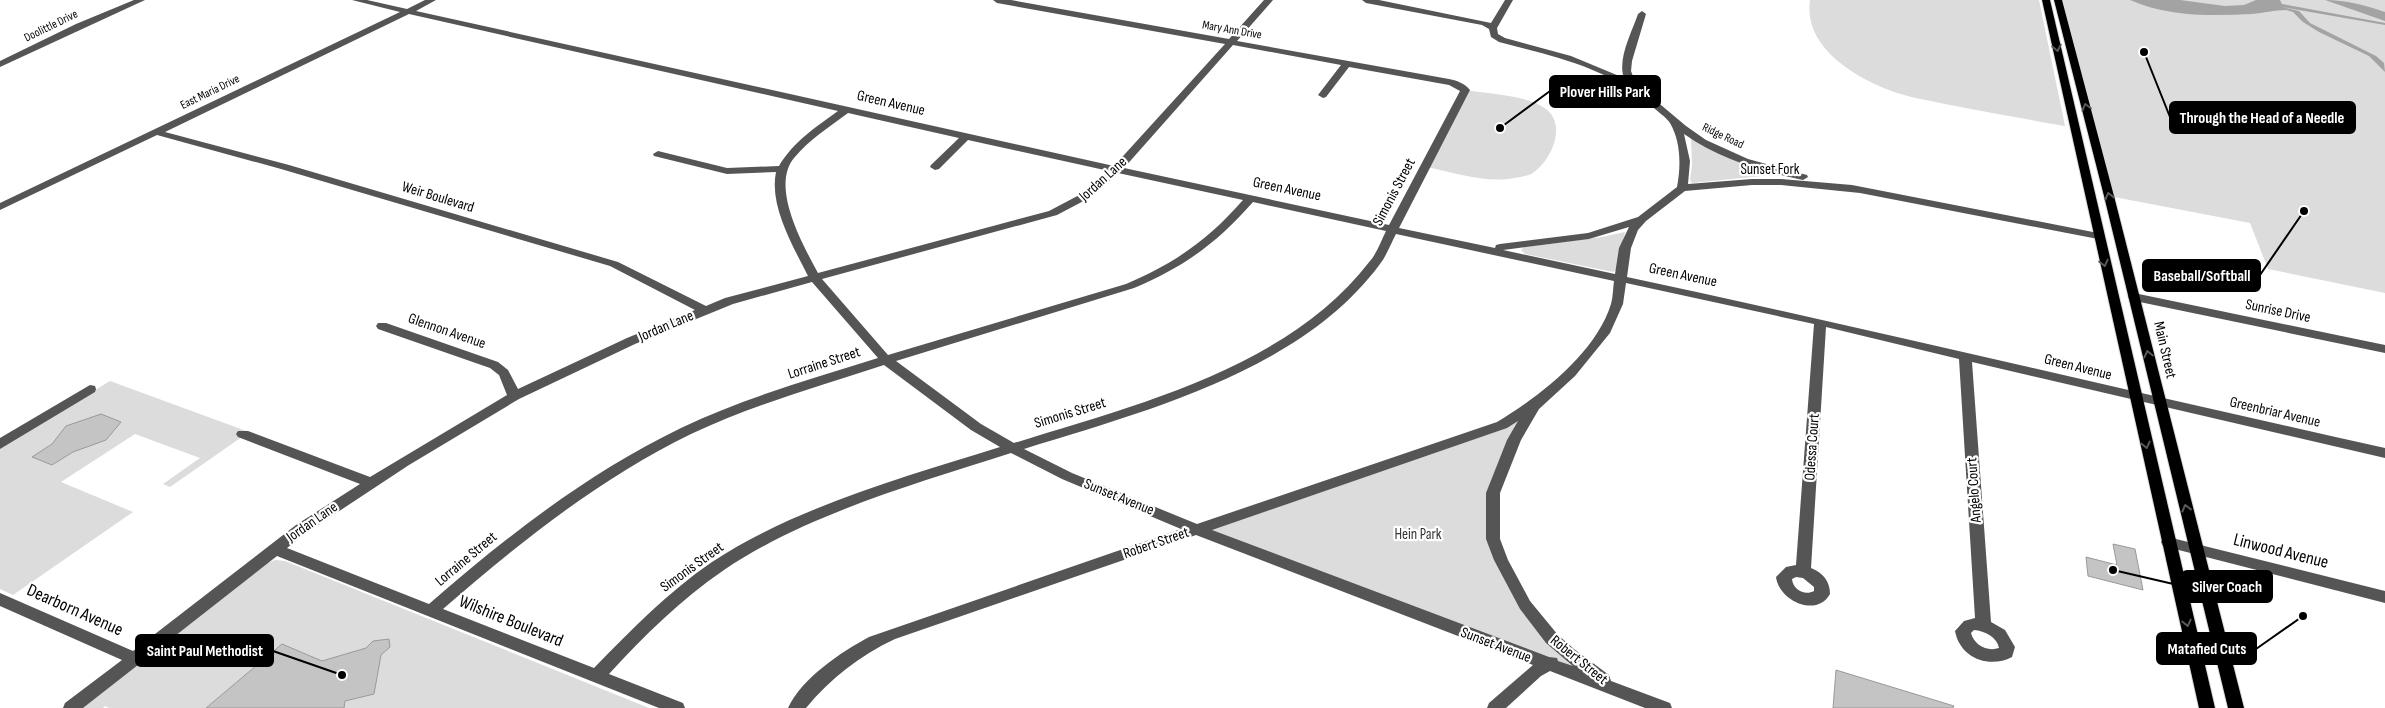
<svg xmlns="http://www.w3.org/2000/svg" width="2385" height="708" viewBox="0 0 2385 708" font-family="'Sofia Sans Condensed',sans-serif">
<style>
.green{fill:#dcdcdc;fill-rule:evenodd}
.water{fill:#a3a3a3}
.building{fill:#c4c4c4;stroke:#999}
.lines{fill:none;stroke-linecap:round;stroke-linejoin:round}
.major-casing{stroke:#dbdbdb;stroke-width:2}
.minor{fill:#555;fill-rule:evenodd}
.major{fill:#000;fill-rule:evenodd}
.oneway{stroke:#595959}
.labels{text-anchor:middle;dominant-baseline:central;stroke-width:4.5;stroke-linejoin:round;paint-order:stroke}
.far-street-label{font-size:12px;fill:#000;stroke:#fff}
.street-label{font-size:15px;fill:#000;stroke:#fff}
.park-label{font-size:15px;fill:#333;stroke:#fff}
.near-street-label{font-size:18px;fill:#000;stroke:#fff}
.leader{fill:none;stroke:#000;stroke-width:2}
.callout-dot{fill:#000;stroke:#fff;stroke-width:2}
.callout{fill:#000;stroke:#000;stroke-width:2}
.callout-label{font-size:16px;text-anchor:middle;font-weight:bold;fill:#fff}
</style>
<rect width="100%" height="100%" fill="#fff"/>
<g class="green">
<path d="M1810,0H2039L2065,126C2025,119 1985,112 1945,104C1927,100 1906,97 1889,90C1853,76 1803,46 1810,0Z"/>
<path d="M2058,0H2385V293L2268,269L2250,223L2109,196Z"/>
<path d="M1465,90C1488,94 1528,95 1546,109C1568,126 1550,163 1531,174C1525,177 1514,178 1508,179C1482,182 1452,172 1426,167Z"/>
<path d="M1691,138L1770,172L1772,175L1692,183L1690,180L1692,165Z"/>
<path d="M1625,232L1616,270L1613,272L1525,254L1521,250L1524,247L1602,237Z"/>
<path d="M110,381L249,432L170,487L163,484L200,458L135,434L61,482L133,512L13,595L0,589V448ZM101,415L105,440L73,452L52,465L32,457L52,444L66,426Z"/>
<path d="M1534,406L1500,471L1493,539L1539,624L1622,692L1197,530L1502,425Z"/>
<path d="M275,560L285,561L649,708H344L345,701L374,694L381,655L370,644L366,648L309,665L311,656L282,644L206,708H109L105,706L103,708H83L260,566Z"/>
</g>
<g class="water">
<path d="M2130,0H2180L2225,6L2244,5L2256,0H2280L2282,4L2385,23V25L2282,7L2299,11L2310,23L2376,56L2384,63L2385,72L2369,56L2319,32L2303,22L2293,12L2286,10C2275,10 2263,13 2252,14C2211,16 2168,17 2130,0Z"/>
<path d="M2325,0C2346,0 2365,5 2385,12V21Z"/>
</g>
<g class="building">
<path d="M101,414L121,422L106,440L73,452L52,465L32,457L52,444L66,426Z"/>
<path d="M2113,544L2135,549L2143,590L2088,576L2086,557L2117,565Z"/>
<path d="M389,639L390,647L381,655L374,694L345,701L344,708H206L282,644L322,661L366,648L373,641Z"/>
<path d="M1836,670L1954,706L1953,708H1833Z"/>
</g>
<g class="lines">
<g class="major-casing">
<g id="major">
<path d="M2042,0H2050L2215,708H2199Z"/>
<path d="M2054,0H2062L2114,196L2244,708H2228L2104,196Z"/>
</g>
</g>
<g class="minor">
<path d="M134,0H145L0,67V61L76,24Z"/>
<path d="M352,0H367L407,9L425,0H436L416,11L1114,166L1225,44L997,3L993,0H1011L1229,39L1264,0H1273L1237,41L1449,79C1458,81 1464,83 1470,90L1399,228L1495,248L1496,245L1500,244L1588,233L1638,217L1677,187C1681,166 1681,142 1670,123C1666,117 1658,112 1653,107C1611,68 1553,56 1499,42L1491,37L1489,29L1482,25L1366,3L1362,0H1379L1491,23L1505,0H1513L1497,28L1498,34L1505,38L1571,56L1624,78C1617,59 1632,32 1638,14L1642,11L1646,14L1632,61L1631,71L1636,84L1686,126L1706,140L1748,159L1807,175L1808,177L1803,180C1761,171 1719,159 1684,134L1690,161L1688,184L1752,179H1781L1852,185L2098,233L2104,236L2098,239L1860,193L1781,185H1752L1685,191L1646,221L1638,230L1631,248L1627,277C1880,331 2132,392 2385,448V458L1972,362L1991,622L2005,630L2015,647L2012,657C1989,669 1960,658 1955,631L1964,621L1975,618L1959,359L1826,327L1811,568C1823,573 1830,581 1830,594C1817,618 1779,601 1776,577L1786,567L1796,565L1814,324L1626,283L1623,304L1610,333L1575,376L1539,409L1521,440L1500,493V539L1508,560L1530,601L1558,635L1574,649L1609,675L1611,681L1670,703L1672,708H1645L1550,671L1541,676L1506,708H1487L1489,703L1533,665L1196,535L895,639C859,656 831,678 806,708H788C802,678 841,652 869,637L1181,529L1062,479L1011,453C917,483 805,515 724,570C681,599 644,636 609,674L683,703L685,708H659L277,556L83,708H63L65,703L122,660L0,606V593L133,651L296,525L360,484L238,437L236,434L238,431H248L370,477L507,395L499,375L490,368L378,329L376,326L378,323H386L498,362L508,370L518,389L627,338L695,310L610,266L281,169L157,135L0,210V203L400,12ZM409,14L838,111C816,127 793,142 779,166L727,168L658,151L653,154L654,156L727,174L776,172C769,206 793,246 808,276L725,298L706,306L618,262L289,165L165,132ZM1233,45L1341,65L1318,95L1323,98L1326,97L1349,67L1449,85L1460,91L1389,225L1124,168ZM848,113L959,138L931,165L930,167L935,170L939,169L968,140L1109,171L1085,192L1049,211L818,273C803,245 770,187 794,158C809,140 829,127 848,113ZM1118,173L1243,200C1208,240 1175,263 1126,284L888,355L822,279L1057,215L1093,196ZM1253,202L1386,231C1381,241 1377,253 1370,261C1288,368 1136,405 1014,443L981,424L896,361L1134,288C1184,267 1217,243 1253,202ZM1629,227L1619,248L1615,274L1503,250L1589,239ZM1396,234L1614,281C1613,288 1613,297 1611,304C1596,353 1539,397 1497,422L1197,524L1072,473L1024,449C1146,411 1301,371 1380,264C1387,255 1391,243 1396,234ZM812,282L878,358C812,379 743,398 681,428C588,473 507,536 429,604L287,548L306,533L409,465L519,399L635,344L733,304ZM884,365L971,430L1000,447C907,476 793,508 712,562C668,592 631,630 594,668L443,609C520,542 599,479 691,434C752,405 820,386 884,365ZM1518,421L1507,440L1486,493V539L1494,560L1520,609L1546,643L1573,666L1558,661L1557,658L1549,657L1212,530L1507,428ZM1796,577L1803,578L1814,587V591C1805,596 1793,590 1792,579ZM1974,630C1985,631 1997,637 1999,648C1987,652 1974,645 1971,633Z"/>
<path d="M2134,293L2385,345V353L2130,300L2128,297Z"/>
<path d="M90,385L95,386L96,389L95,392L0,449V438Z"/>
<path d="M2168,537L2385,591V603L2163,546L2161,542L2163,538Z"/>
</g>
<use href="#major" class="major"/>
</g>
<defs><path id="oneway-chevron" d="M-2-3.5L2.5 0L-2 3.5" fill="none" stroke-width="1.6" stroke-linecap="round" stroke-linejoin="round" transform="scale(1.25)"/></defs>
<g class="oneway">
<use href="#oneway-chevron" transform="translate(2057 48) rotate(78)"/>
<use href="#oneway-chevron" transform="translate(2086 107) rotate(-105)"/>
<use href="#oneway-chevron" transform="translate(2109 196) rotate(-104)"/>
<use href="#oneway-chevron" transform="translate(2104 263) rotate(77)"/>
<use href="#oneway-chevron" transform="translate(2148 354) rotate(-103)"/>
<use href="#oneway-chevron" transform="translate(2146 445) rotate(77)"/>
<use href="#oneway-chevron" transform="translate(2186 508) rotate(-104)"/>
<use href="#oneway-chevron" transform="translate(2187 623) rotate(77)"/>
</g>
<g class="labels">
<g class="far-street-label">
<text transform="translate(51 26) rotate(-26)">Doolittle Drive</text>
<text transform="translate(1232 30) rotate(10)">Mary Ann Drive</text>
<text transform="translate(210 92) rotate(-26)">East Maria Drive</text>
<text transform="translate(1723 136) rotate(25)">Ridge Road</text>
</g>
<g class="street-label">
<text transform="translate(891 103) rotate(13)">Green Avenue</text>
<text x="1770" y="169">Sunset Fork</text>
<text transform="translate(1103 179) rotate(-42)">Jordan Lane</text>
<text transform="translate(1287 189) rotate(12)">Green Avenue</text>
<text transform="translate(1394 192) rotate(-62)">Simonis Street</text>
<text transform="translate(438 197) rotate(17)">Weir Boulevard</text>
<text transform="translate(1683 275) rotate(12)">Green Avenue</text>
<text transform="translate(2278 311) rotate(12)">Sunrise Drive</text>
<text transform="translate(666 326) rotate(-23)">Jordan Lane</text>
<text transform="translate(447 331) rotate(19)">Glennon Avenue</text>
<text transform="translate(2165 350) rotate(77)">Main Street</text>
<text transform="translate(824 363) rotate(-18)">Lorraine Street</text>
<text transform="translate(2078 367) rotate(14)">Green Avenue</text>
<text transform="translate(2275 412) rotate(13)">Greenbriar Avenue</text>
<text transform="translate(1070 413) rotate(-17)">Simonis Street</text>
<text transform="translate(1812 447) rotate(-86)">Odessa Court</text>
<text transform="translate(1974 490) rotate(-94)">Angelo Court</text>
<text transform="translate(1119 497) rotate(22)">Sunset Avenue</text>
<text transform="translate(312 522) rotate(-35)">Jordan Lane</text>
<text transform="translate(1156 543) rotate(-19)">Robert Street</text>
<text transform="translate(466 559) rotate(-40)">Lorraine Street</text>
<text transform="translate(692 567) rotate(-36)">Simonis Street</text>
<text transform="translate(1496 645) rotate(21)">Sunset Avenue</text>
<text transform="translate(1579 660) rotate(39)">Robert Street</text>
</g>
<g class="park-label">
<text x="1418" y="534">Hein Park</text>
</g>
<g class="near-street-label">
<text transform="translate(2281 551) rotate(14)">Linwood Avenue</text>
<text transform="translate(75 610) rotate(24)">Dearborn Avenue</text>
<text transform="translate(511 621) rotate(22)">Wilshire Boulevard</text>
</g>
</g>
<path class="leader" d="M1500 128L1550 91M2144 52L2170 117M2304 211L2260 275M2113 570L2182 586M2303 616L2256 649M342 675L273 651"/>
<g class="callout-dot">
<circle cx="1500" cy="128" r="5"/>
<circle cx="2144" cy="52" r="5"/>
<circle cx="2304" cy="211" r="5"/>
<circle cx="2113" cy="570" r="5"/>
<circle cx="2303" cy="616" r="5"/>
<circle cx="342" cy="675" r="5"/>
</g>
<g class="callout">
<rect x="1550" y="76" width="110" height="31" rx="5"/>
<rect x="2170" y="102" width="185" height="31" rx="5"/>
<rect x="2143" y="260" width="117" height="31" rx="5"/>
<rect x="2182" y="571" width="90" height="31" rx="5"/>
<rect x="2157" y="633" width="99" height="31" rx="5"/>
<rect x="136" y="635" width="137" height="31" rx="5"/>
</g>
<g class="callout-label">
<text x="1605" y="97">Plover Hills Park</text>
<text x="2262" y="123">Through the Head of a Needle</text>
<text x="2202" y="281">Baseball/Softball</text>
<text x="2227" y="592">Silver Coach</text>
<text x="2207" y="654">Matafied Cuts</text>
<text x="205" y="656">Saint Paul Methodist</text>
</g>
</svg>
